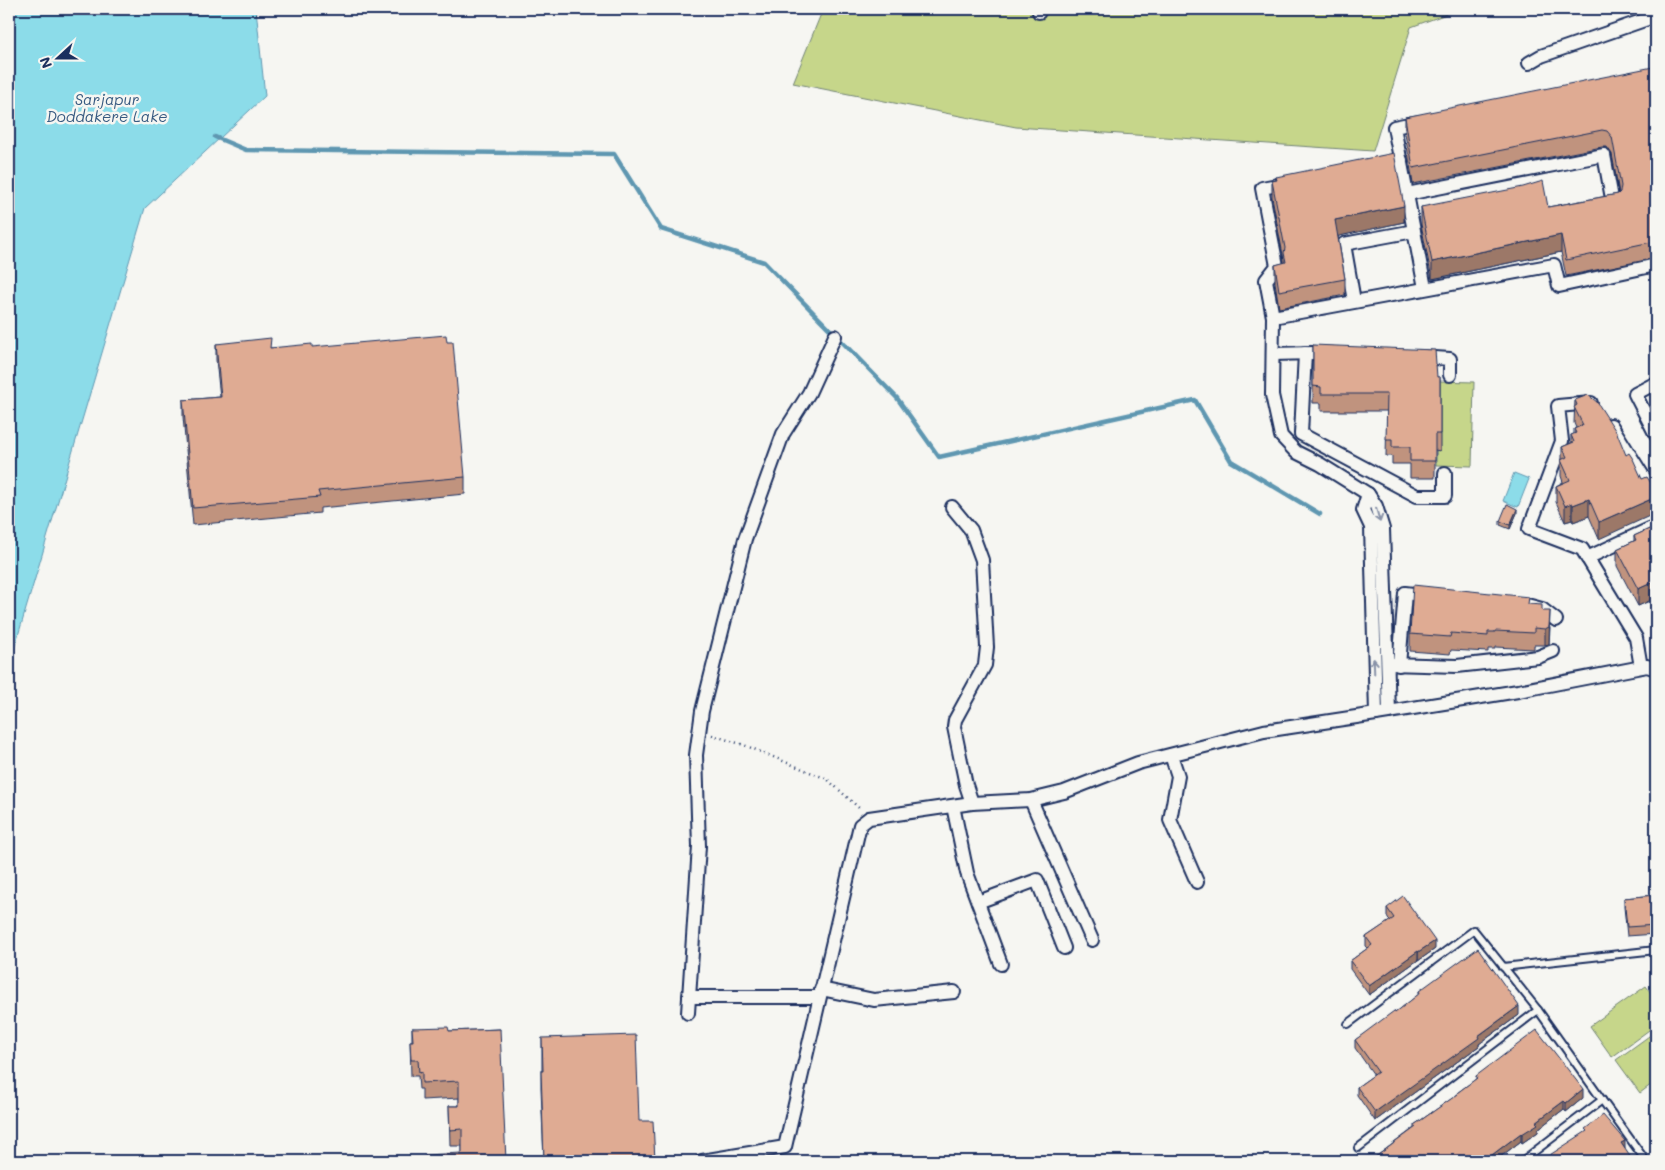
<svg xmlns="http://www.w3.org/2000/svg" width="1665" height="1170" viewBox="0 0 1665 1170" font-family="Mali,sans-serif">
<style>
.green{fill:#c6d68a;stroke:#708274}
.water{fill:#8cdce9;stroke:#5f97b1}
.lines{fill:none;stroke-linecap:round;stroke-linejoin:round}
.stream{stroke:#5f97b1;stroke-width:4.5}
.service-casing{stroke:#1b2f5e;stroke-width:10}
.minor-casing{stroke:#1b2f5e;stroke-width:16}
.path{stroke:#1b2f5e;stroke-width:2.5;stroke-dasharray:1 4;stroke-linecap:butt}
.service{stroke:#f6f6f2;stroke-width:6}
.minor{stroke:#f6f6f2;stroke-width:12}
.wall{fill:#c0937e;stroke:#1b2f5e}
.shaded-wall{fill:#9c7867;stroke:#1b2f5e}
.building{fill:#dfab93;stroke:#1b2f5e}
.oneway{stroke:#8892a8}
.labels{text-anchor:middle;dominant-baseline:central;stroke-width:5;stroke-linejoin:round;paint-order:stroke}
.water-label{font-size:15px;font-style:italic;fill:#375a81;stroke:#f6f6f2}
</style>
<rect width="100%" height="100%" fill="#f6f6f2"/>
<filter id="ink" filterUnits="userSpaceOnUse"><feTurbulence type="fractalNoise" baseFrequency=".02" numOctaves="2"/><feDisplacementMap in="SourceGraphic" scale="10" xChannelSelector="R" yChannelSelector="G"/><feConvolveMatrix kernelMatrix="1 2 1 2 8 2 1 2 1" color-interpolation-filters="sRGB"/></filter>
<g filter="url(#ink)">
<g class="green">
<path d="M823,9H1460L1411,27L1373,151L1016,127L793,83Z"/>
<path d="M1438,381L1474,382L1472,466L1436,465Z"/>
<path d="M1646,986L1656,1000V1025L1612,1057L1590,1026Z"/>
<path d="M1656,1031V1081L1640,1093L1616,1060Z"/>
</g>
<g class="water">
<path d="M9,9H256L265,96L145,208L9,666Z"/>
<path d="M1514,473L1529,479L1518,507L1503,501Z"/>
</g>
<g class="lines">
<path class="stream" d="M215,137L246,150L614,154L661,229L764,262L897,398L939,457L1195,400L1231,461L1320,514"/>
<g class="service-casing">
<g id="service">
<path d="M1503,967L1656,950"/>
<path d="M1348,1024L1474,930L1538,1010L1602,1100L1522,1161"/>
<path d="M1602,1100L1646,1161"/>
<path d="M1358,1148L1538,1010"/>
</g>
</g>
<g class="minor-casing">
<g id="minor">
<path d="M1039,12V9"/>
<path d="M1529,63L1541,56L1656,16"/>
<path d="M1419,122L1394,127L1425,288"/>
<path d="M1379,164L1401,160"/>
<path d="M1288,183L1262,188L1277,266L1266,280L1273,317L1272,395L1281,436L1296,452L1320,464L1368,494"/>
<path d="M1407,194L1604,155L1613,204L1606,205"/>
<path d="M1354,301L1344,244L1414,231"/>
<path d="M1273,317L1554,265L1559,286L1656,265"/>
<path d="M1305,353L1301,434L1417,496H1445V473"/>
<path d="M1273,354L1313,353"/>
<path d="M1420,357L1450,359V375"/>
<path d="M1656,383L1635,394L1656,435"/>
<path d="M1591,403L1558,406L1562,441L1529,529L1582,549L1636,638L1641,667"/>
<path d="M1611,425L1648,484L1654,488L1656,493"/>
<path d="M952,507L971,530L982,560L987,647L985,665L955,720L954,727L966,785L972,803"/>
<path d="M1587,558L1656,526"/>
<path d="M1527,605L1542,609L1556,620"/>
<path d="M1390,664L1457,666L1538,657L1553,651"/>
<path d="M1399,665L1405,593L1430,596"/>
<path d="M1376,714L1371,527L1363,510L1368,494L1376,506L1383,529L1389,712"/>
<path d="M1171,755L1178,776L1170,820L1197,882"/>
<path d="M1031,800L1092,940"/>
<path d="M953,806L967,873L1001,964"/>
<path d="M978,902L1037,880L1064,948"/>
<path d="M821,989L874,1000L954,992"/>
<path d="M689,997H819"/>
<path d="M688,1013L699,846L696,755L702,711L745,539L783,434L809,393L835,336"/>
<path d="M702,1161L785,1147L860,825L869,818L972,803L1031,800L1064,792L1138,763L1264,731L1376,714L1518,691L1647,666L1656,669"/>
</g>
</g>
<path class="path" d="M712,735L744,745L827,779L859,808"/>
<use href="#service" class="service"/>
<use href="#minor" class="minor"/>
</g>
<g class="wall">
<path d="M1656,83V258L1566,276L1561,252L1432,279L1421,224V207H1548L1618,194L1619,193L1612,154L1607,147H1602L1413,184L1405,133V117Z"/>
<path d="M1276,177L1404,222L1338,236L1345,279V295L1279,308L1275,282V265L1284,263V260L1272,197V181L1276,180Z"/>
<path d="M216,344L271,348L312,347L465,477V494L320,508V513L193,525L183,417V400L220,397L216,360Z"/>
<path d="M1313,345L1437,377H1440V451L1435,450V478H1410V464H1392V456H1386L1387,411H1321V403H1313Z"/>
<path d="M1656,376V397L1654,393V377Z"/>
<path d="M1575,400L1617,433L1599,539L1589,516L1573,522L1572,520L1565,522L1556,502V486L1563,482L1561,476V460L1562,459V447L1571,443V435L1574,434V429L1576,428L1574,423Z"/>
<path d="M1517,513L1510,529L1500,525V521Z"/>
<path d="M1656,526V598L1638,606L1617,566V549L1634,541V536Z"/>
<path d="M1529,604L1542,611L1550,628L1549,644L1545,645H1534V649L1495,647V649H1488V652L1451,650L1450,654L1410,651V634Z"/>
<path d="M1656,895V934L1627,936L1624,907V898Z"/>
<path d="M1387,908L1435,949L1418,961V960L1369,995L1350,969V961L1368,948L1366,946V937L1390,921L1387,916Z"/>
<path d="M1419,991L1519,1015L1479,1044V1046L1375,1121L1357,1095V1087L1374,1075L1355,1048V1040L1395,1013L1419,994Z"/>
<path d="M412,1028L449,1031L500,1029L462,1153V1146H450L449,1106H459V1098L422,1100V1089H419L418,1076H411L410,1041H412Z"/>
<path d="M542,1038L639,1121L655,1161H544L541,1088V1071H542Z"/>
<path d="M1476,1076L1583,1098L1566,1112L1564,1109L1538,1129V1132L1522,1143L1521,1141L1495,1161H1370L1414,1128V1125L1457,1095V1093L1476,1079Z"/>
</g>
<g class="shaded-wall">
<path d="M1404,206V222L1335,237V220Z"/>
<path d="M1561,235V252L1432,279V262Z"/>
<path d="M1656,497V513L1599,539V522Z"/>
<path d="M1589,499V516L1573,522V505Z"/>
<path d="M1572,503V520L1565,522V506Z"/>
<path d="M1517,509V513L1510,529V525Z"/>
<path d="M1656,581V598L1638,606V589Z"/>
<path d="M1550,611L1549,644L1545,645V629Z"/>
<path d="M1435,941V949L1418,961V952Z"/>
<path d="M1418,951V960L1369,995V986Z"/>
<path d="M1519,1006V1015L1479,1044V1046L1375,1121V1112Z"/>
<path d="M1583,1089V1098L1566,1112V1103Z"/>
<path d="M1564,1101V1109L1538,1129V1132L1522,1143V1134L1536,1122Z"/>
<path d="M1521,1133V1141L1495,1161H1484Z"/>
<path d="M1625,1141V1149L1621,1143Z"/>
</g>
<g class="building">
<path d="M1653,67L1656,83V241L1566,260L1561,235L1432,262L1421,207L1523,187L1543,181L1548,207L1618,194L1620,192L1621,186L1612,137L1607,131L1602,130L1413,168L1405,117Z"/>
<path d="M1394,153L1404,206L1335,220L1345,279L1279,291L1275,265L1286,262L1284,253L1285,248L1272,181L1277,180L1276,177Z"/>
<path d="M446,335L447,342H453L465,477L318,491L320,497L193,508L183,400L221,397L216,344L271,338L270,348L312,344V347Z"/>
<path d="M1313,345L1435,350L1437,377H1440V434H1435V461H1410V447H1392V439H1386L1387,394H1321V387L1313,386Z"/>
<path d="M1588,395L1597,402L1617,433L1626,455L1629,453L1633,459L1642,479L1647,477L1651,483L1656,484V497L1599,522L1589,499L1573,505L1572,503L1565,506L1556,486L1570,480L1561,460L1567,457L1562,447L1574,442L1571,435L1576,433L1574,429L1583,425L1574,407L1577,405L1575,400Z"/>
<path d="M1507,504L1517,509L1510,525L1500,521Z"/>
<path d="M1656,526V581L1638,589L1617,549L1636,540L1634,536Z"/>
<path d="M1413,585L1529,597L1528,604L1542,605V611H1550L1549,627L1545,629L1534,628V633L1495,631V632H1488V636L1451,633L1450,637L1410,634Z"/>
<path d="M1656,895V925L1627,927L1624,898Z"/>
<path d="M1403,896L1435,941L1418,952V951L1369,986L1350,961L1372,945L1366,937L1394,918L1387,908Z"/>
<path d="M1478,948L1519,1006L1478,1036L1479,1038L1375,1112L1357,1087L1378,1072L1355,1040L1394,1011L1395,1013L1420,993L1419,991Z"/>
<path d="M448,1027L449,1031L500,1029L506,1161H425V1155L462,1153V1129L450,1130L449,1106H459V1081L422,1083V1072L419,1073L418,1060H411L410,1041H413L412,1028Z"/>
<path d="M1537,1030L1583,1089L1566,1103L1564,1101L1536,1122L1538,1124L1522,1134L1521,1133L1484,1161H1370L1416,1127L1414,1125L1458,1094L1457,1093L1477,1078L1476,1076Z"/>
<path d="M636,1035L639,1121H653L655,1161H544L541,1071H543L542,1038Z"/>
<path d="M1603,1115L1625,1141L1621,1143L1633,1161H1543L1542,1160L1587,1131L1585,1129Z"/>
</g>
<defs><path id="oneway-shaft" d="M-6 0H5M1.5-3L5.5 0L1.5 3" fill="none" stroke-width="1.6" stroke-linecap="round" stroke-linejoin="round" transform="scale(1.25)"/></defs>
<g class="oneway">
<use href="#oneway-shaft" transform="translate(1378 515) rotate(74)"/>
<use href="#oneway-shaft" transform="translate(1374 666) rotate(-92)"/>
</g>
</g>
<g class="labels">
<g class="water-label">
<text x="107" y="99">Sarjapur<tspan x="107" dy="17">Doddakere Lake</tspan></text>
</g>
</g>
<rect width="1665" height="1170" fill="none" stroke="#f6f6f2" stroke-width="30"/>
<rect x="15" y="15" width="1635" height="1140" fill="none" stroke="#1b2f5e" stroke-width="2" filter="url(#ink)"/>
<g transform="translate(58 58) rotate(249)" stroke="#f6f6f2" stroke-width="4" paint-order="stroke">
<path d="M0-4L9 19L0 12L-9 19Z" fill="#1b2f5e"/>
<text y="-8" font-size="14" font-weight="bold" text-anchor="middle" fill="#1b2f5e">N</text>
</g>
</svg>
